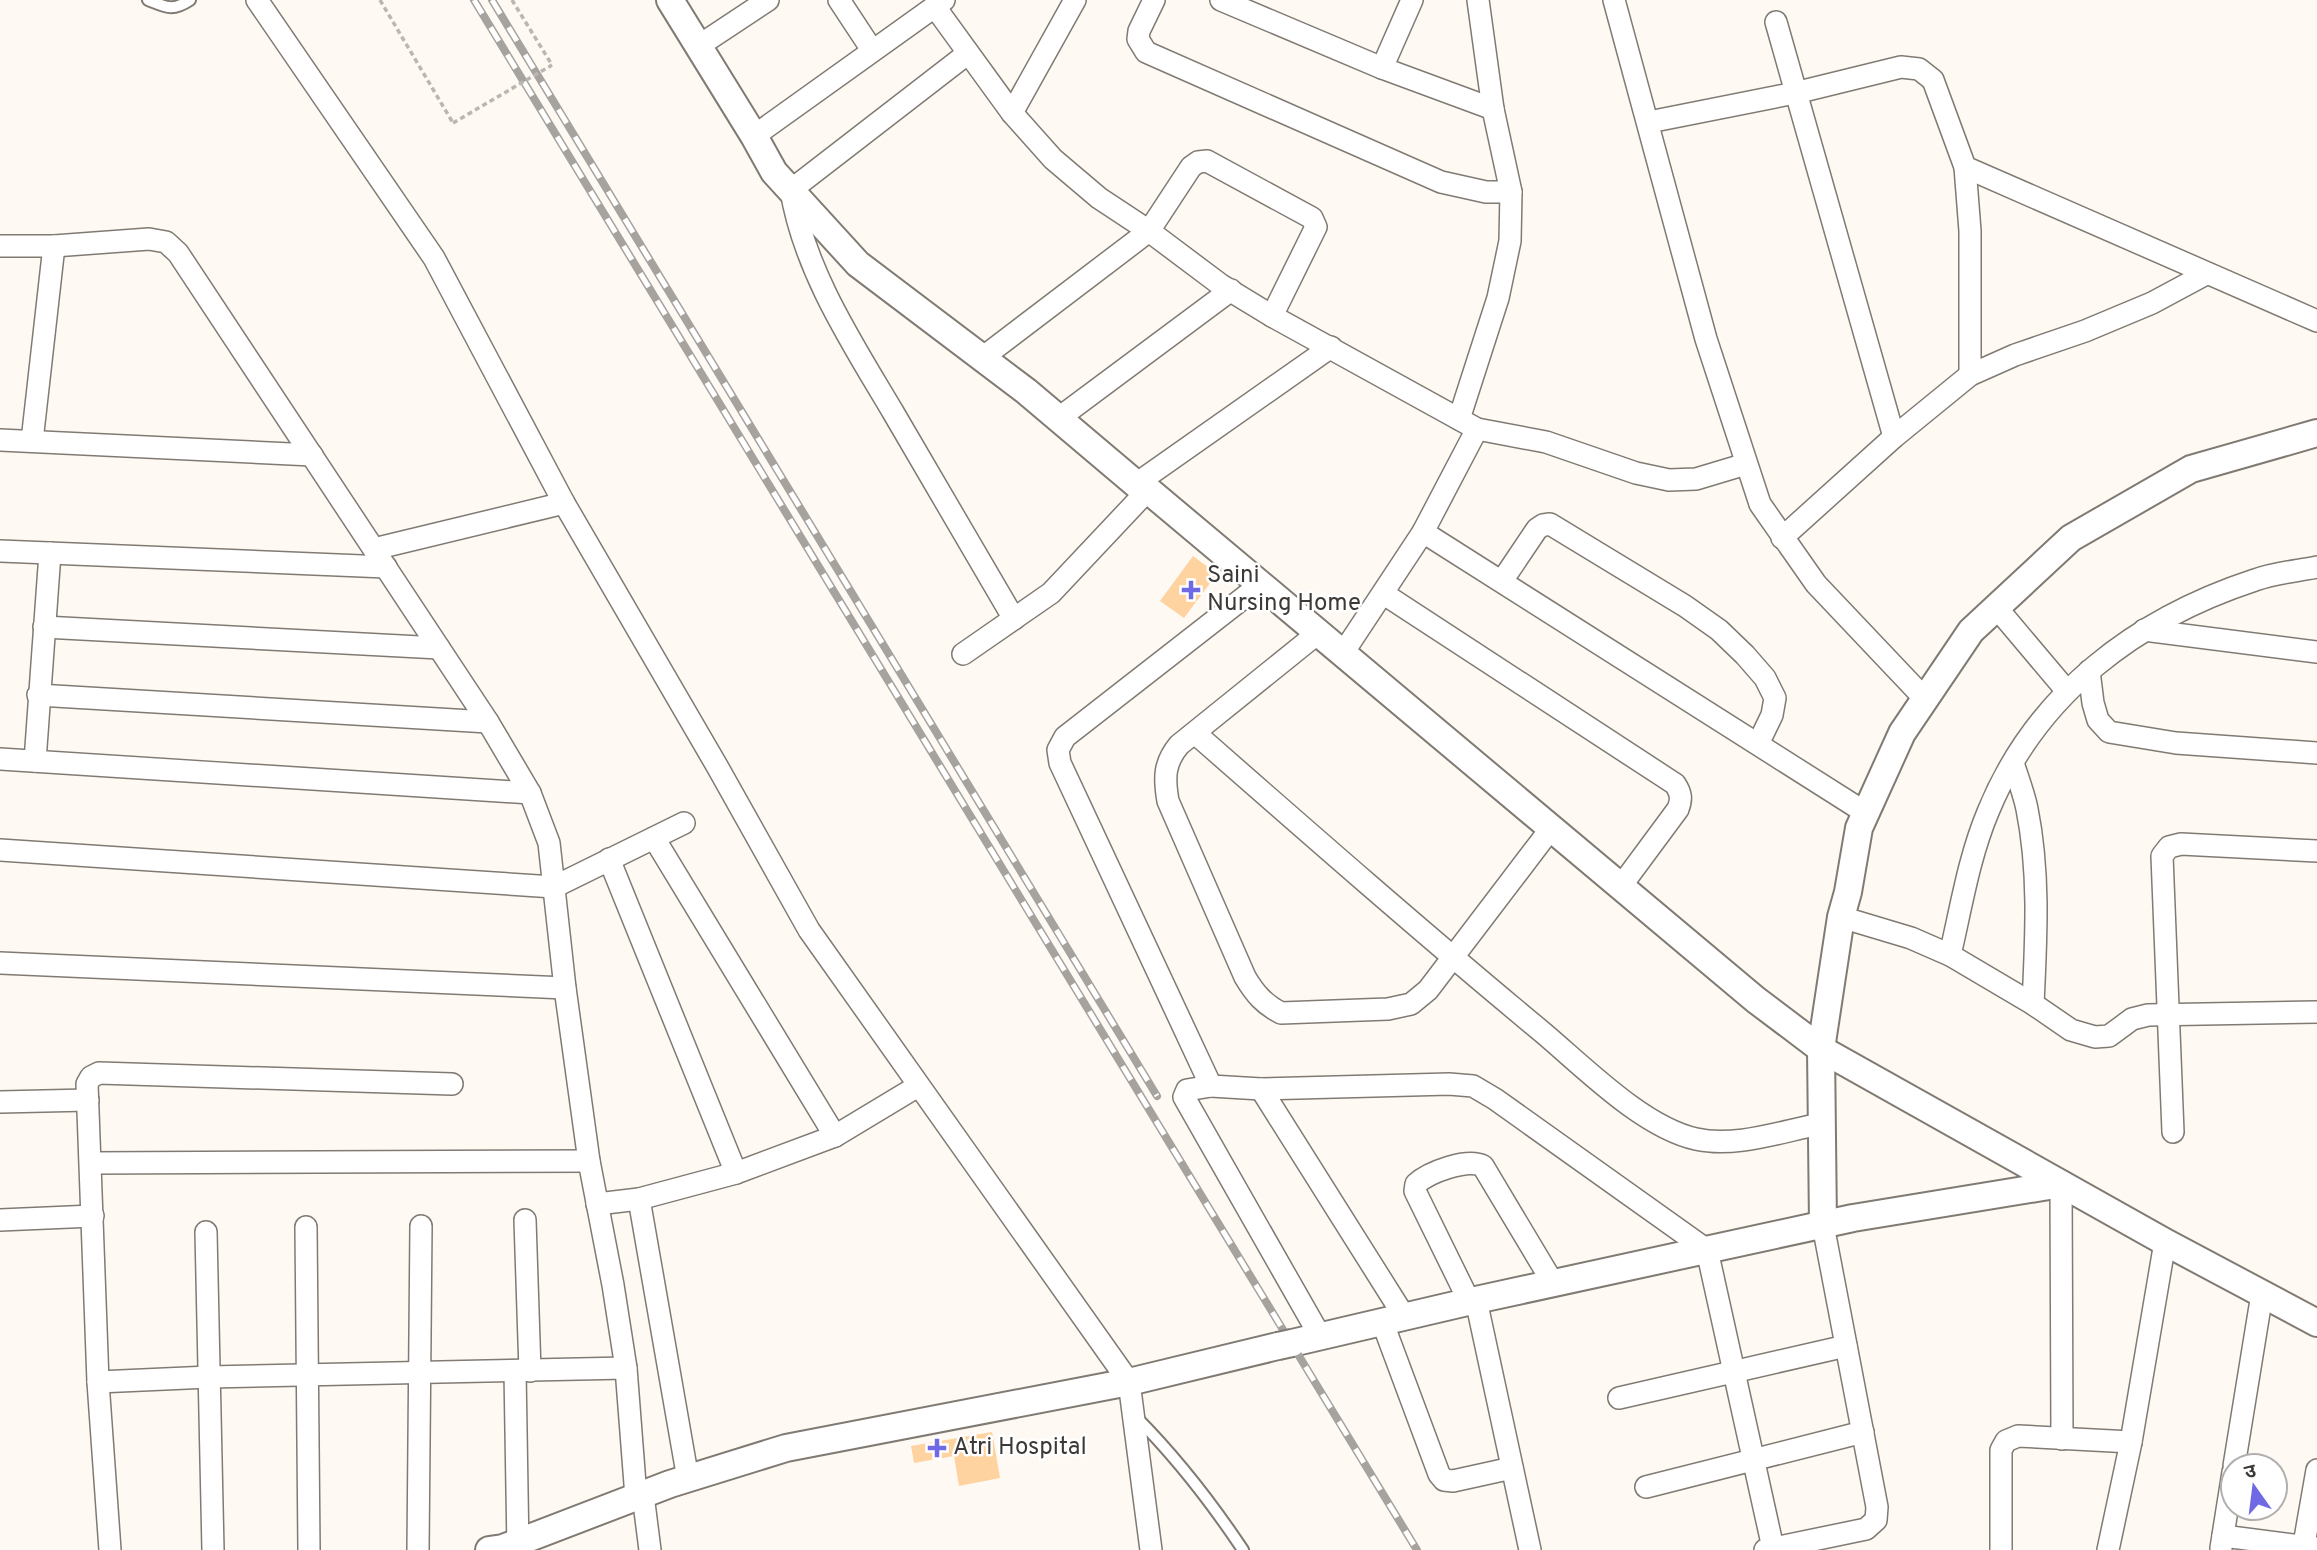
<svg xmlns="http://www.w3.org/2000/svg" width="2317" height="1550" viewBox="0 0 2317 1550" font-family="Overpass,'Noto Sans Devanagari',sans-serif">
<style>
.building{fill:#ffd3a0}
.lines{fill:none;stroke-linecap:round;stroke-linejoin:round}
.service-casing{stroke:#807a73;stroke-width:14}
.minor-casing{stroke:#807a73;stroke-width:24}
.tertiary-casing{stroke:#807a73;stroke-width:30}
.path{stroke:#bbb6b1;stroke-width:3.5;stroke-dasharray:5 3.5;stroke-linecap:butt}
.service{stroke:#fff;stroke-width:10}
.minor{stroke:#fff;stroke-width:21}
.tertiary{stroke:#fff;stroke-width:26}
.rail-casing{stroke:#a6a29e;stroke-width:8}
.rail{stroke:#fff;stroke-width:5;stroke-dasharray:16;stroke-linecap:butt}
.tertiary-bridge-casing{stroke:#807a73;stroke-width:30;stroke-linecap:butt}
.path-bridge{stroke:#bbb6b1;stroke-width:3.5;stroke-dasharray:5 3.5;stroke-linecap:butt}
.tertiary-bridge{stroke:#fff;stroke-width:26}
.poi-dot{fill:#6f6ae4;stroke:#fff;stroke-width:2.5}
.labels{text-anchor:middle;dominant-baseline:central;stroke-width:5;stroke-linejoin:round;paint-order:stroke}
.poi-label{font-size:24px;fill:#3c3936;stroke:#fff;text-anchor:start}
</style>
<rect width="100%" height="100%" fill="#fef9f3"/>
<g class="building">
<path d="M1193,556L1217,574L1184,618L1160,601Z"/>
<path d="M992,1432L1000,1478L959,1486L954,1456L914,1463L911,1446Z"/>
</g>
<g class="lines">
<g class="service-casing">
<g id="service">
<path d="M148,0C166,7 172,12 190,0"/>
<path d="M1135,1416C1176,1457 1211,1502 1243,1550"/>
</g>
</g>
<g class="minor-casing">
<g id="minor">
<path d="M257,0L434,258L564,503L717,766L809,930L1129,1382L1151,1550"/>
<path d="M839,0L872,50"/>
<path d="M1154,0L1139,31L1138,39L1146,52L1441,182L1486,192H1511"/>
<path d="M1221,0L1382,68L1493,109"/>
<path d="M1614,0L1706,339L1760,504L1816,584L1925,699"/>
<path d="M935,7L1012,113L1053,159L1099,198L1149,231L1221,285L1272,316L1477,429L1546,442L1636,473L1669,480L1696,479L1746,464"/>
<path d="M1776,22L1894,437"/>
<path d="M697,47L768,0"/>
<path d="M967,54L791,190C804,270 852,343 893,412C933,481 973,550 1014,619"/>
<path d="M1382,68L1412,0"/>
<path d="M1012,113L1075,0"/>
<path d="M1649,122L1795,93L1901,67L1919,69L1933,80L1965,167L2317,321"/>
<path d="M754,136L944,0"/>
<path d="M1965,167L1970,231V375"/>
<path d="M0,246H54L149,239L166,242L178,253L488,722L530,793L549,843L565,988L589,1161L613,1285L626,1368L636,1497"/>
<path d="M982,358L1149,231L1191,167L1198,162L1207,161L1312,218L1316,227L1272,316"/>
<path d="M1059,418L1231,290"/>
<path d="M1459,419L1498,298L1510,241L1511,192L1493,109L1478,0"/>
<path d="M0,440L312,455"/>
<path d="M32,441L54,246"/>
<path d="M1136,484L1331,347"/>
<path d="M1423,532L1866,813"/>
<path d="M1782,538L1894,437L1970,375L2015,355L2085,331L2152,303L2206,274"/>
<path d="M374,549L564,503"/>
<path d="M0,551L386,567"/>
<path d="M1502,581L1537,529L1543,525L1550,524L1685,606L1719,630L1745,655L1765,678L1775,698L1772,715L1758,744"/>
<path d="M1260,585L1065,737L1058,750L1060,763L1211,1086L1261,1089L1449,1084L1473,1086L1495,1099L1707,1250L1773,1548"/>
<path d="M1384,594L1675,784C1681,793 1682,799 1678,809L1621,886"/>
<path d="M1996,607L2066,690"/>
<path d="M44,627L439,648"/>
<path d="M2144,630L2317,652"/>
<path d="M1318,633L1179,745C1164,763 1164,778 1168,801L1245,977C1255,994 1264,1004 1281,1013L1388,1009L1411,1004L1428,990L1552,827"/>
<path d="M1343,653L1423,532L1477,429"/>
<path d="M963,654L1051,593L1148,490"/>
<path d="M2089,671L2093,703L2098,720L2109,732L2176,743L2317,753"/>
<path d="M38,695L488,722"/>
<path d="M1196,734C1310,834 1424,934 1541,1031C1583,1066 1642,1127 1696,1139C1736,1148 1782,1131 1821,1124"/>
<path d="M0,759L530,793"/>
<path d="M35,761L50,553"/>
<path d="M2013,763C2018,778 2024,794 2027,809C2040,874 2036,939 2033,1004"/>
<path d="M654,838L835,1136"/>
<path d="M0,850L554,887L684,823"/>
<path d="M609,859L736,1173"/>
<path d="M1841,917L1911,938L1950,955L2033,1004L2071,1030L2095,1037L2109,1036L2132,1019L2148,1015L2317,1012"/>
<path d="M1950,955C1961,908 1969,857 1988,812C2036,694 2136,619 2255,580C2274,573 2297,571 2317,567"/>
<path d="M0,963L565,988"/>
<path d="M1211,1086L1187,1090L1184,1097L1320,1336"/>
<path d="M1261,1089L1404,1316"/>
<path d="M0,1102L88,1100"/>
<path d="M2173,1132L2162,856L2169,847L2181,844L2317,851"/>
<path d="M91,1163L589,1161"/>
<path d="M2061,1184L2062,1439"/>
<path d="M639,1199L688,1479"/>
<path d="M597,1204L639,1199L736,1173L835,1136L918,1086"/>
<path d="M0,1220L93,1216"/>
<path d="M525,1220L530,1371"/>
<path d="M306,1227L309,1550"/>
<path d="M206,1232L213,1550"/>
<path d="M1476,1300L1530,1550"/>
<path d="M1469,1301L1415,1191L1416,1184C1429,1172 1467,1158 1483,1166L1553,1283"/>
<path d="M1382,1321L1439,1474L1444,1480L1453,1481L1512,1468"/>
<path d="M515,1371L518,1550"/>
<path d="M98,1382L209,1377L626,1368"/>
<path d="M1619,1398L1846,1346"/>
<path d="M2234,1466L2262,1294"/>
<path d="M1646,1487L1863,1432"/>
<path d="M643,1495L650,1550"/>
<path d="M2223,1536L2317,1548"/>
<path d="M2221,1548L2233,1472"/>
<path d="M110,1550L98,1382L87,1084L91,1077L99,1073L452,1084"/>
<path d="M418,1550L421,1226"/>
<path d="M1765,1550L1866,1529L1876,1520L1877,1507L1823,1225"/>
<path d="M2001,1550V1450L2006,1441L2018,1436L2131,1442"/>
<path d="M2108,1550L2131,1442L2165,1242"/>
<path d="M2303,1550L2317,1470"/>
</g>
</g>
<g class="tertiary-casing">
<g id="tertiary">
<path d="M670,0L754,136L774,172L858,264L1026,391L1136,484L1148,490L1756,1000L1821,1049L2165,1242L2317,1323"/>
<path d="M1823,1225L1821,1049L1841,917L1848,892L1859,828L1902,733L1971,631L2071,538L2191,469L2317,433"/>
<path d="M1292,1343L1476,1300L1853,1218L2061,1184"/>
<path d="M489,1550L503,1548L670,1484L786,1448L1129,1382L1278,1346"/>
</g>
</g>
<g class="path">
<path d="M380,0L453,123"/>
<path d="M512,0L552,65"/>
</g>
<use href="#service" class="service"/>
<use href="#minor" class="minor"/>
<use href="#tertiary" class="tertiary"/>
<g class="rail-casing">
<g id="rail">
<path d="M474,0L1417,1550"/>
<path d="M492,0L1157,1096"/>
</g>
</g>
<use href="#rail" class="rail"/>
<g class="tertiary-bridge-casing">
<path id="tertiary-bridge" d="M1278,1346L1292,1343"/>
</g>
<path class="path-bridge" d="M453,123L552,65"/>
<use href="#tertiary-bridge" class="tertiary-bridge"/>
</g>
<g class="poi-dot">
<path d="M1187.5 579.5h7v7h7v7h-7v7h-7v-7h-7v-7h7z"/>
<path d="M933.5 1437.5h7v7h7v7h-7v7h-7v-7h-7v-7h7z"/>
</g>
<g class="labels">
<g class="poi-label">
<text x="1207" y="576">Saini<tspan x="1207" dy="28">Nursing Home</tspan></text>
<text x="953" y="1448">Atri Hospital</text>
</g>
</g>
<g transform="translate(2254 1487) rotate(346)"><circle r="33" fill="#ffffff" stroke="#b1b0af" stroke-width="2"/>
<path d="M0-5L12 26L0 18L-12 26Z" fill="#6f6ae4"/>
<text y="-10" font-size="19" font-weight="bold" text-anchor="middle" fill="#3c3936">उ</text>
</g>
</svg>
